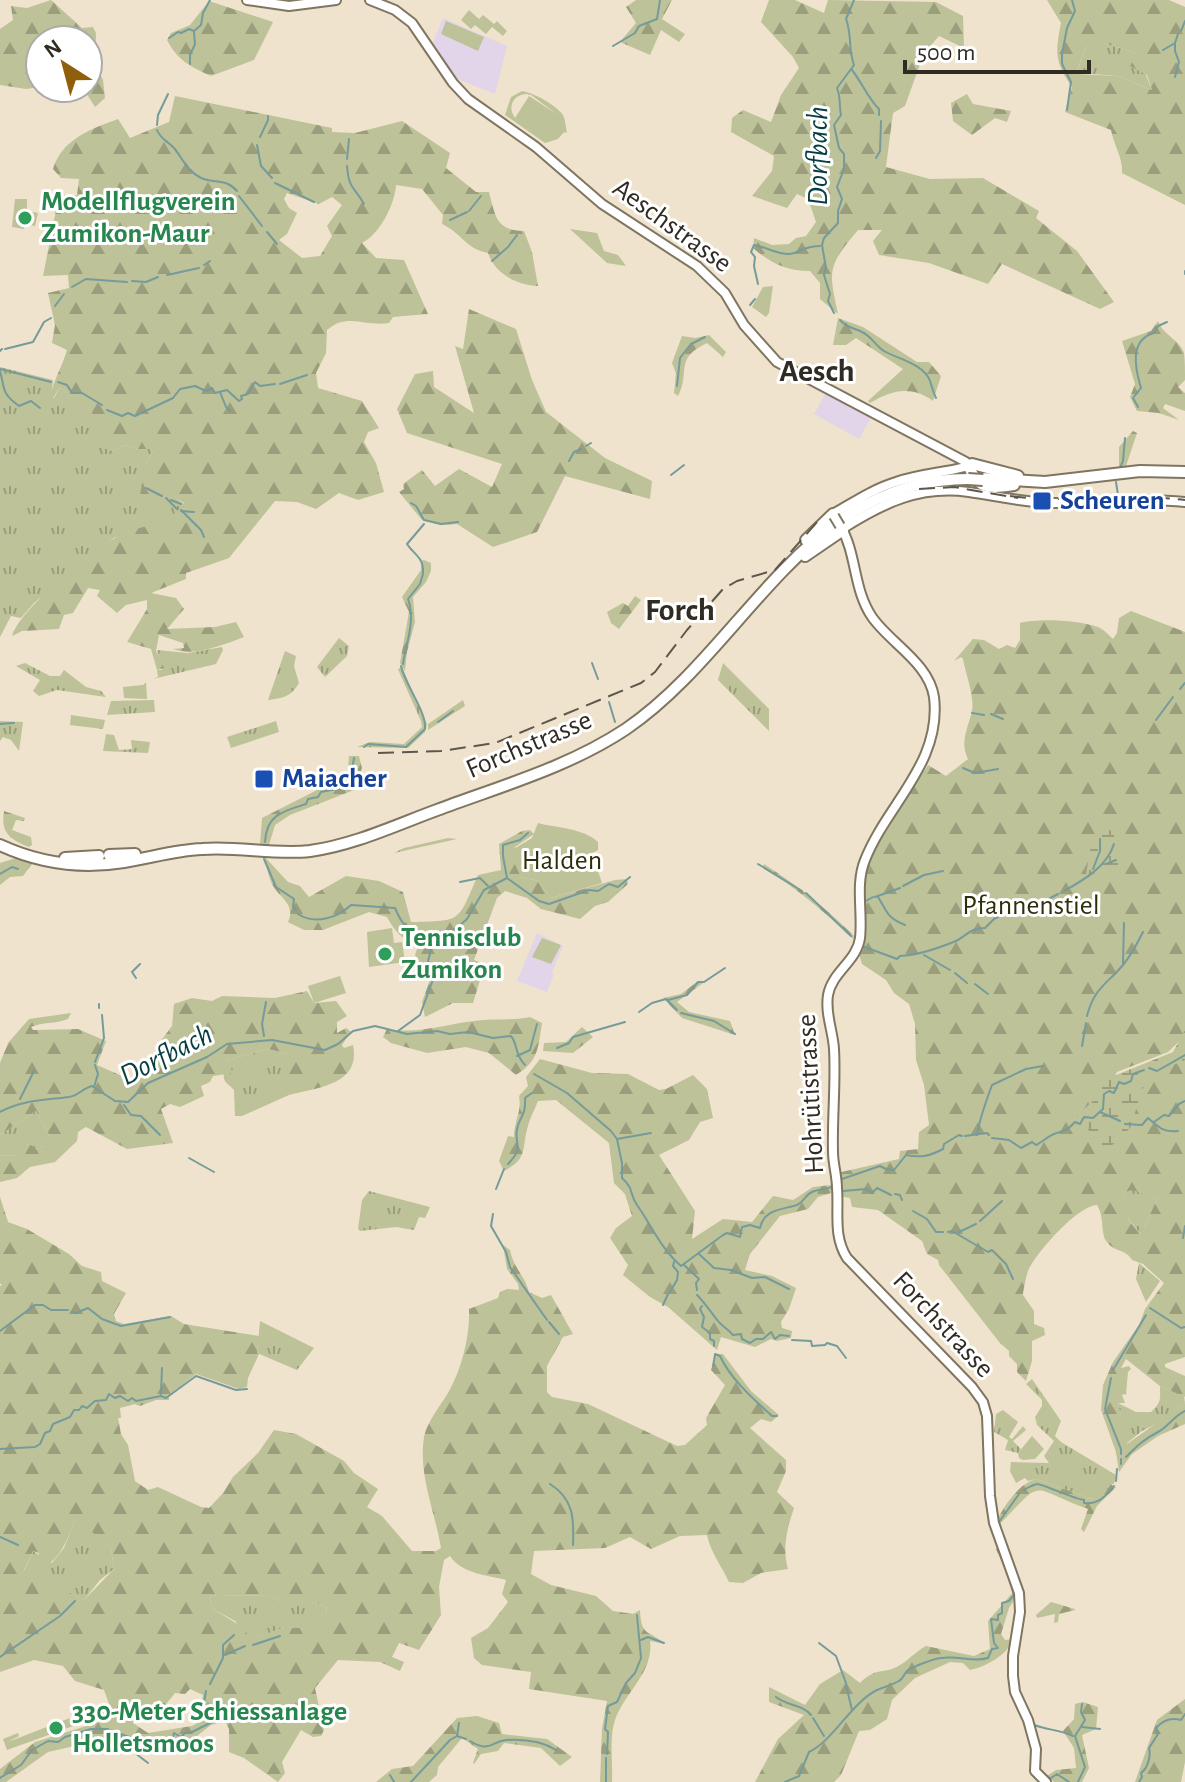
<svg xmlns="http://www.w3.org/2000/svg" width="1185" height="1782" viewBox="0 0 1185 1782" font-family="'Alegreya Sans',sans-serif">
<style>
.education{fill:#e2d5e9}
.grass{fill:url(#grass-tufts)}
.forest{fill:url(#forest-firs);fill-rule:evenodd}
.wetland{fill:url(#wetland-marsh)}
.cemetery{fill:url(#cemetery-stones)}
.garden{fill:#bdc298;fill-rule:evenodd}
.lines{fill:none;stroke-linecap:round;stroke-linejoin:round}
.stream{stroke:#759b9b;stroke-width:2}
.major-casing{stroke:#7f7561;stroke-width:12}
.highway-casing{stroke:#7f7561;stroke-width:14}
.major{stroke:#fff;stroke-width:8}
.highway{stroke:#fff;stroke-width:10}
.rail{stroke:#5e584c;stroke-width:2;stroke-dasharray:16 8;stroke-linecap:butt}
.major-bridge-casing{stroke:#7f7561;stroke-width:12;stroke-linecap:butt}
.highway-bridge-casing{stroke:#7f7561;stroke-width:14;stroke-linecap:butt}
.major-bridge{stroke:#fff;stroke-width:8}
.highway-bridge{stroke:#fff;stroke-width:10}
.leisure-dot{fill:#2e9e5b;stroke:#fff;stroke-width:3}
.transit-dot{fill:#1a4fb4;stroke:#fff;stroke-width:3}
.labels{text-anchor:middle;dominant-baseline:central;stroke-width:6;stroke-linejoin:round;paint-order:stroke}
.leisure-label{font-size:28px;font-weight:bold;fill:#27864d;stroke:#fff;text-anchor:start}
.street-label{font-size:28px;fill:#302c23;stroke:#fff}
.transit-label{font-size:28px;font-weight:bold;fill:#164399;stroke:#fff;text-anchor:start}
.park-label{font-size:28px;fill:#2d2f0b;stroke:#fff}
.water-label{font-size:30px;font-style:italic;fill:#063e41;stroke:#fff}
.quarter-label{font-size:32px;font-weight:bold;fill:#302c23;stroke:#fff}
</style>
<defs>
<pattern id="grass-tufts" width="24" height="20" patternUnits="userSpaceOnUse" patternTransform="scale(2)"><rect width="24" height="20" fill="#bdc298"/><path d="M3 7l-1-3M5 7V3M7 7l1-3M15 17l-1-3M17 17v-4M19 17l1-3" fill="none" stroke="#9a9e7c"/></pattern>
<pattern id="forest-firs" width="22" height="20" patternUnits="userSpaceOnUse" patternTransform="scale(2)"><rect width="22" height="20" fill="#bdc298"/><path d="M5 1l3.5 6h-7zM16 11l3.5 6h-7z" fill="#9a9e7c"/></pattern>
<pattern id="wetland-marsh" width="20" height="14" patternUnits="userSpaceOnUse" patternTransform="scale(2)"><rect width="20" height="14" fill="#bdc298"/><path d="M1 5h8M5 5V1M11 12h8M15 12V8" fill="none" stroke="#9a9e7c"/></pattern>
<pattern id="cemetery-stones" width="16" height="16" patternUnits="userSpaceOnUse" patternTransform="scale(2)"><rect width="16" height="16" fill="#bdc298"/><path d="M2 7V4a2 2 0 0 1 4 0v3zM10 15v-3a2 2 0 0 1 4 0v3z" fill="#9a9e7c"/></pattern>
</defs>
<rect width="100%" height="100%" fill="#efe3cd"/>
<g class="education">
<path d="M443,18L507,46L495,94L452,77L433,42Z"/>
<path d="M827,391L872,416L859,439L814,414Z"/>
<path d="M537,933L563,946L552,972L554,974L547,992L517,981Z"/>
</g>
<g class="grass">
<path d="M1103,43L1137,53L1152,90L1118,76L1080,73L1076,75L1085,48Z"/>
<path d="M0,367L53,380L51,398H54L60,387L93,409L92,425L112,451L125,445L138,449H154L145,466V476L195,512L114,538L34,603L21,618L11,616L0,637Z"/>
<path d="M339,638L349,646L347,656L325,677L317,667Z"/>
<path d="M222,647L223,650L216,664L153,679L158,677L157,670H162L157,650L188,653Z"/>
<path d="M285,651L296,656L294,666L299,683C291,697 283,698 268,700Z"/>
<path d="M25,663L50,676H60L64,670L86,687L101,691L106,697L57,690L39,696L33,691L40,680L16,666Z"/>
<path d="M723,663L769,709V731L718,680Z"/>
<path d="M402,667L427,724L425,732L408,748L357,747L370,742L404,744L422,727L421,721L400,674L398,669Z"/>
<path d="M146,682L147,699L124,698L123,687L143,685Z"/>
<path d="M154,700L155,712L107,715L111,701Z"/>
<path d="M71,715L105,720L103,729L70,725Z"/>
<path d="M0,721L23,722L19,751L11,740L3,737L0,741Z"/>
<path d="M276,721L279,732L231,748L227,737Z"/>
<path d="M106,734L114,735L119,750L132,749L131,740L150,742L148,753L103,751Z"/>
<path d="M448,838L457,839L394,853L404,848Z"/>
<path d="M268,1049L289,1054V1095L242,1116H235L234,1090C229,1084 222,1082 224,1073L232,1072L227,1060Z"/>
<path d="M36,1111L50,1136L44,1146L37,1149L28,1144L17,1155L0,1156V1135Z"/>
<path d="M1132,1189L1157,1199L1141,1234C1130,1222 1118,1209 1125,1192Z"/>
<path d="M369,1191L430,1207L425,1218L419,1217L414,1230L396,1227L360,1231L358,1229L362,1200Z"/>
<path d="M1139,1263L1160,1281L1146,1302L1136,1279Z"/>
<path d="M260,1321L314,1348L297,1370L257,1353Z"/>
<path d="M1032,1379L1061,1421L1055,1436L1061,1442L1116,1475L1114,1484H1111C1110,1491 1100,1497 1092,1499L1036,1479L1028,1481L1025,1478L1016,1483L1010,1471L1011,1462L1049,1463L1044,1456L1054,1441L1037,1425L1035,1417L1042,1406V1400L1026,1384Z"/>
<path d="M1160,1386L1184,1396L1185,1403L1158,1423L1142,1431L1126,1444L1118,1403L1136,1412H1151C1162,1402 1160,1399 1160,1386Z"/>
<path d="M1003,1410L1018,1422L1009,1437L1012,1439L1023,1426L1026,1430L1013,1441L1021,1449L1018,1453L1005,1450L1008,1440L994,1432L996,1414Z"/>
<path d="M79,1520L111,1548L114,1569L100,1580L84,1600L24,1571L33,1551L52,1563L64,1548L74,1522Z"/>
<path d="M217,1595L269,1596L280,1601L298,1600L315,1602L327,1608C320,1641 301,1623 280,1629C267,1634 263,1637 248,1637L235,1621L213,1609L209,1597Z"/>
</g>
<g class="forest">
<path d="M51,0L82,28L93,27L96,33L95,63L103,80L105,98L95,107L83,88H88V40H40V87L26,89L0,85V29L13,20L11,6L27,8Z"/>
<path d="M636,0H672L662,19L685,34L679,42L661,30L650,55L620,42L636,23L626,7Z"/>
<path d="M769,0H795L824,13L828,0L936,2L963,16L964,48L939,36L924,53L905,106L893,113L886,167L930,179L983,178L1039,211L1036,218L1077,251L1114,302L1100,309L1002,264L988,284L929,263L879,255L873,241L882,230H858C828,266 828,269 838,314L820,299V283L810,271C786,271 770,263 753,248L754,238L772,245L789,244L796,238L806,236L816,222L808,199L797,194L787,208L752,196L772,171L774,156L731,132L732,118L743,110L771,122L781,95L799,68L793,57L761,22Z"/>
<path d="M1047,0H1169L1185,7V205L1122,173C1123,158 1114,146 1111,130L1065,112L1072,87C1055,62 1055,53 1061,23ZM1103,43L1137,53L1130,66L1147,75L1152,90L1118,76L1076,74L1085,48L1090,47L1096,51Z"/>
<path d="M209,1L273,22L254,60L211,76C191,67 177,60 167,40L171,33L190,25Z"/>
<path d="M967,94L973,104L1011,111L1007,122L995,118L972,135L953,121L951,103Z"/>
<path d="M175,96L332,128V132L355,133L402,121L450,153L446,168L476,192H489C495,215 496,231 524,231L532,252L538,286C517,285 495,274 488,253C464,248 462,233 442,224L443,215L422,189L396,185C395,204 380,234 362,243L376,258L404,260L428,314L393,317L389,323C366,327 347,312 327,330L326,353L316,373L318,388L362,401L379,428L368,432L364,442L376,463L384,492L358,500L339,493L316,509L297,502L275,501L229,558L186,573V579L151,593L176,598L184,609L167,629L215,627L236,622L244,637C222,645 196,657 173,649L184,648L183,643L159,635L156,651L164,668L157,670L151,649L127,642L147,609V600L126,605L117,613L97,596L100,590L88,588L73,613L64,615L59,629L22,631L12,636C20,609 92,550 119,536C139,525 170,525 184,503L166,493L140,495L145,466L154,449H138L125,445L112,451L103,448L92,425V409L60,387L53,398H50C53,381 62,367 67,350L52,343L55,325L48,293L69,288L68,275L43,276L59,195H77L79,179L61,178L53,169C62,139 91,129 118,119L130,138L169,122ZM287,193L319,204L332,197L342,205L327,226L332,236L320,256L302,258L279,240L287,234L297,213L289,208L284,199Z"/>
<path d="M570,229L597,233L604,251L618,255L626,266L607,263Z"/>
<path d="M469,309L516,329L532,380L546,412L605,458L652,481L650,499L565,476L537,532L493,547L457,524L441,525L422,520L399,492L404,489L403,484L422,470L435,486L459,469L492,487L502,464L407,433L397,409L415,374L433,371L434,387L474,413L455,346L463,349Z"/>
<path d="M838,318L863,327L917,362H929L941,376L933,401C911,385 892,390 870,403L868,401L903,369L856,338L846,345H833Z"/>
<path d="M1158,321C1164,336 1180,340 1184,353C1185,361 1185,372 1185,380L1178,387L1185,393V411L1165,404L1163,408L1179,420L1159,413L1137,411L1130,397L1135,384L1122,341L1151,331Z"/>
<path d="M709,335L726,352L723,357L707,343C673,359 691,372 678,396L674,393L676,373L672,363L682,336L695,338Z"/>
<path d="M1133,431L1137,433L1125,469H1119V447Z"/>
<path d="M424,560L431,563V571L426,582L413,597L415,622L407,652L405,671L400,663L409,612L402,597L421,570V561Z"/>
<path d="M635,596L641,600L619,629L611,623L607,612L623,603L628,606Z"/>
<path d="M1131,611L1185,632V1036L1168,1052L1117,1072L1112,1081L1140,1080L1185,1051V1357L1165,1364V1367L1185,1376V1397L1160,1386L1126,1359L1121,1368L1129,1366L1131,1369L1128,1372L1126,1394L1122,1395L1125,1403H1118L1127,1444L1185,1403V1424L1158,1436L1132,1454L1119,1472L1116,1452L1101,1410L1103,1385L1113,1362L1139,1325L1145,1309L1164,1283L1143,1264L1132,1260C1126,1249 1114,1252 1107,1242C1100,1234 1105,1218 1097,1205C1077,1206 1036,1253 1028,1271C1027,1273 1023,1292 1023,1295L1034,1311V1324L1044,1328L1045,1335L1032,1341V1361L1026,1381L1017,1372V1364L1009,1356V1351L1000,1343L939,1265L938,1260L927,1254L922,1241L878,1210L852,1207L850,1198L839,1196L837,1173L899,1159L900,1151L918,1149L919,1132L929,1125L924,1085L916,1060L915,1024L909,1004L894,993L886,980L862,964L857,947L860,880L867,858L928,765L946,776L968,759C959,741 969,727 972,710C975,699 965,671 963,659L961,657L954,661L973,639L984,640L999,649L1007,645L1015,648L1020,640V623C1038,618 1079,620 1098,627C1103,629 1109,635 1113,639L1117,633L1119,618ZM1132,1190L1157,1199L1141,1234C1129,1223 1119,1208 1125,1192Z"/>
<path d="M463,700L465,706L428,730V724Z"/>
<path d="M349,756H359L362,768L354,790L290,815L275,825L269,845H260L262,818L323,787L347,780Z"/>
<path d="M530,830L534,834L515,847L521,877L538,881L551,898L615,880L627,879L628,884L608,902L595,906L580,919L541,909L527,898L505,891L497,898L474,960L485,964L473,1003H453L425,1017L422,1002L430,980L415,955L418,946C404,942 393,929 387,917L369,912L323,930H304L288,922C297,903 277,897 271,882C268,874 266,864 264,856L288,882L300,886L309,897L346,876L379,881L403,892L411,922C464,921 457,922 478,875L501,870L499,844L522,831Z"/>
<path d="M0,848L34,861L23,876L10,877L0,885V863L16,858L0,851Z"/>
<path d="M764,864C798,886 826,908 854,936L853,939C824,911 796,888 763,867Z"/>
<path d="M698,981H703V983L677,1002L689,1012L730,1021L735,1035L682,1018L663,998L681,994Z"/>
<path d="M307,991L314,1003L336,1001L347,1016L337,1022V1033L346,1028L351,1032L342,1045L344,1048L353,1045C361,1085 318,1087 289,1095V1054L268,1049L227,1060L233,1073L213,1076L210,1082L201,1086L204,1096L180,1107L170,1104L161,1109L173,1143L127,1149L86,1127L78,1132L77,1141L55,1162L30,1167L17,1178L0,1182V1156L17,1155L19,1148L29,1144L37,1149L44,1146L41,1140L50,1136L36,1111L0,1135V1063L8,1043L29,1019L71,1013L68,1019C55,1024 43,1022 31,1027L33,1030L78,1029L106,1041L97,1065L131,1080L158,1056L157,1046L172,1026L174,1004L192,998L212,1001L222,996L275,998Z"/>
<path d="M530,1017L542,1023C538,1047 539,1061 516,1075L489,1053L466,1047L427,1053L391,1043L383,1037L387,1029C420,1034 441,1025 474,1021C492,1018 511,1021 530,1017Z"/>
<path d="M582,1027L593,1037L573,1053L543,1051L544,1043L566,1042Z"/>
<path d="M540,1059L592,1073L628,1074L659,1090L666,1089L693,1075L707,1089L713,1118L700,1122L689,1140L659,1155L695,1211L692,1239L723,1219L752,1222L773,1196L793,1200L813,1187L831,1185V1193L818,1197L808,1209L780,1216L750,1254L745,1270L772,1276L796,1288L789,1309L781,1322L782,1328L792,1331L791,1338L777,1341L771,1339L755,1347L721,1337L717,1350L668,1307L650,1297L623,1275L628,1265L610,1238L616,1228L632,1216L625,1194L614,1183L609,1143L556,1100L538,1101C535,1109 530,1118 528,1126C521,1149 529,1158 504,1171L499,1161L508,1136L514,1137C514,1121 522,1112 519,1096L528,1086L526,1077Z"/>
<path d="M0,1197L8,1222L27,1229L69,1254L82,1266L101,1272L102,1281L126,1293L114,1314L116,1321L124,1324L171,1316L184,1324L259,1336L257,1353L259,1354L248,1378L247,1387L239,1389L196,1374L169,1395V1400H156L140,1406L135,1404L120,1408L121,1418H118L121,1434L128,1445L135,1481L148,1490L158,1487L201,1507L209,1508L223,1493L233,1477L258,1453L274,1430L296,1434L344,1461L354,1473L378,1489L367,1507L382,1516L412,1551H436L441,1548C435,1511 418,1475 424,1437C427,1422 440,1406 448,1393C462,1368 470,1337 469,1309L498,1298L500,1292L507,1289L519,1290L518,1284L507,1269L503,1245L510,1250C513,1267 525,1276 529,1292L542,1298L551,1295L573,1334L563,1337L547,1366V1392L552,1397L588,1404L677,1446L685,1445L707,1425L706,1418L725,1385L711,1370L716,1354H723L751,1391L779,1415L771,1422L761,1419L750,1428L786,1460V1471L777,1492L794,1508C787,1528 782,1549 788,1569L761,1573L743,1583L729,1582C722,1567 710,1551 707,1535L680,1536L651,1549L630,1537L605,1548L534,1551L531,1574L551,1585L596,1596L613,1611L633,1614L640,1610C641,1638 649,1629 665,1644L650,1641C654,1672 625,1692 615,1720C609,1737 613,1763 612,1782H600L602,1729L607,1701L529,1689L531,1672L482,1665L474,1658L471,1638L488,1628L508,1602L502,1594L506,1580C487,1575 462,1574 450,1556L444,1560L439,1587L441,1615L419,1650L399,1643L392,1657L404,1662L400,1671L380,1662L338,1660L315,1688L324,1730L321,1736L313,1737L301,1730L282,1762L285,1773L278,1782L244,1758L229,1752V1729L225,1721L211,1725L184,1746L147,1749L110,1738L48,1752L6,1782H0V1769L35,1742L134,1711L138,1713L133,1723L148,1733L192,1726L207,1717L210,1721L208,1712L201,1709L203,1695L190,1689L185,1694L175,1693L159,1713L137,1709L113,1715L104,1690L75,1681L63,1666L34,1660L0,1672V1286L2,1285L0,1283ZM79,1521L111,1548L114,1569L84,1600L24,1570L33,1551L39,1553L38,1557L48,1564C62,1556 68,1537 74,1522ZM217,1595L269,1596L280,1601L315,1602L327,1608L326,1613L318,1620L319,1625C306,1632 293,1625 280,1629C267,1633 263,1637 249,1637L244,1628L213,1609L209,1597Z"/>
<path d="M1036,1479L1092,1499L1105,1493L1111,1484L1116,1487L1097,1506L1084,1532L1081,1529L1088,1509C1027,1487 1046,1476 998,1526L996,1522C1004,1506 1018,1484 1036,1479Z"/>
<path d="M1000,1544L1018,1594L1009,1608L1001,1634L1005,1640L1013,1639C1008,1655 985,1667 970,1670L963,1663L950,1662L915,1678L892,1700L887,1719L870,1730L859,1731L841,1775L834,1782H755L778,1739L804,1715L769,1702V1687L805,1705L820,1684L843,1670L860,1683C877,1666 884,1675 900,1665C909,1660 916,1651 926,1646L974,1656L990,1649L988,1621L1014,1591L996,1549Z"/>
<path d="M1051,1602L1075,1609V1610L1059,1614L1058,1622L1054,1623L1055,1614L1037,1618L1036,1615Z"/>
<path d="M1185,1699V1762L1181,1782H1135L1157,1720Z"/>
<path d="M1083,1702L1098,1707L1096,1729L1082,1735L1089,1768L1082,1782H1054L1047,1776L1056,1770L1076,1768L1074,1748L1063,1731L1074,1719L1075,1704Z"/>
<path d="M477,1716L499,1723L502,1734L547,1739L572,1757L560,1766L541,1748L504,1743L498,1751L481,1754L474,1764L473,1763L478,1749L462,1738L438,1767L437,1775L429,1782H376L392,1769L413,1766L457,1718Z"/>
</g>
<g class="wetland">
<path d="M1110,830L1114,835L1120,871L1086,874L1093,835Z"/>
<path d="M1185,1030V1060L1151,1074L1143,1088L1130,1128L1105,1152L1077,1115L1093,1101L1102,1085L1111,1077L1173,1052Z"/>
</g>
<path class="cemetery" d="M4,811L25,818L24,821L16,820L12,830L31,837L32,845L29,847C12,840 0,834 4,811Z"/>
<g class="garden">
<path d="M469,10L479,19L483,15L494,24L497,21L507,31L503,36L492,27L486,34L475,25L471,29L461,20Z"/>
<path d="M446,21L484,37L478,51L441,34Z"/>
<path d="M522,91C534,93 556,105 563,115C566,121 566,130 567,133L564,132L558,139L545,143L505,115L511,97ZM526,94L531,95L558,115L529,96L515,118C507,107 513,95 526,94Z"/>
<path d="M15,199H27V211L38,213L35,226L25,224L24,229L12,227Z"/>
<path d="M773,286L769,313L766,317L752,307L763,287Z"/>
<path d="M538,823C557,828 583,828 598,842V850L592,853L602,883L551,898L538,881L521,877L511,856L512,850L532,838Z"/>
<path d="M392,928L394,943L402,942L405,962L369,967L367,932Z"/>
<path d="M542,938L561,945L551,964L532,957Z"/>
<path d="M340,976L346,993L314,1003L308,986Z"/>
<path d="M1032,1436L1044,1449L1035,1459L1023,1460L1019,1458L1018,1453Z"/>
<path d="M106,1704L109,1713L7,1750L3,1739L18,1733L19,1736L8,1742Z"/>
</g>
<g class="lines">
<g class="stream">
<path d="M1181,31L1185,21"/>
<path d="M169,38L178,32L181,33L189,29L194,31L201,25L203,13L210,0"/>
<path d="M613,46L635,33L639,26L657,19L660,0"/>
<path d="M1163,50L1175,43L1178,34"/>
<path d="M190,64V55L195,44L194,32"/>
<path d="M852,70C861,81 869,100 879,109V115"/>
<path d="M1175,77L1179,62L1175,51V43"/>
<path d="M1067,110L1071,82L1062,64V54L1067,28L1075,11L1072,0"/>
<path d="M268,116V119"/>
<path d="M157,125L158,115L168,94"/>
<path d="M157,130C161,140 168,141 174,148C183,159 187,171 201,178C215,184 226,178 237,191"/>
<path d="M260,137L268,120"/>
<path d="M257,145L261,166L272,178"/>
<path d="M876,158L880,151L881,121"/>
<path d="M347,159L349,139"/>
<path d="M347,166C349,190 354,186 364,204"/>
<path d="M275,183L314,202"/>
<path d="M239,196L262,226"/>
<path d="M469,211L481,196"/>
<path d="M450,220L467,212"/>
<path d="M267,232L277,244"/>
<path d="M492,261L508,247L517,235"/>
<path d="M204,265L210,261"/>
<path d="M1185,271V274"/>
<path d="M167,275L199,268"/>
<path d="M132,281L146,282L158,277"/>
<path d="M758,284L754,266L755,257L751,252L754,245C767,247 782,257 794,253C805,249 808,246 820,246"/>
<path d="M72,287L86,279L127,282"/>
<path d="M750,305L755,299"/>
<path d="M55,306L64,294"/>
<path d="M834,313L828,301L830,294L824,275L826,268L822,245L824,238L838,223V211L842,199L837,187L844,169V154L839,148L834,125L841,115C839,106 841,98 837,88L854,65C848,49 852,34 846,19L854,0"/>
<path d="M840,320C847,328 854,328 862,332C871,336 877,347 884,351C898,359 924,364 930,381C932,387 933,392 936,398"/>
<path d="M5,349L33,342L44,322L51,318"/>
<path d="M0,351L2,349"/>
<path d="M0,369L51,382"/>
<path d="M0,371C5,389 1,393 19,406L31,401L40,408"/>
<path d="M58,382L67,385L72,393H82L102,405"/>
<path d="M280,384L307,375"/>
<path d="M677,386L680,358L691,344L705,337"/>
<path d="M220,392L226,407L230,411"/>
<path d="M1138,407L1133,398L1141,388C1135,368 1129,340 1154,333L1158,326L1167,322"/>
<path d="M107,410L122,416L128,413L135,416L173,398L180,389L195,386L206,391L212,388L215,393L227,390L239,401L242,399L241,396L248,394L255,382L260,386L275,384"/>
<path d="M586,446L591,443"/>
<path d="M569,461L574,452L581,449"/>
<path d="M1119,470L1123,461L1125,438"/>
<path d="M671,475L684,465"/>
<path d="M1116,482L1118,495"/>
<path d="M146,488L162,496"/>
<path d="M166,498L177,509"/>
<path d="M171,500L181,504"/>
<path d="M411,503L416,506L424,520L441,524L458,522"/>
<path d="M181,510L201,530L204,537"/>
<path d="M181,511L194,512"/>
<path d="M423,573C424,557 414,555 407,544L424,524"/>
<path d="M592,663L598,679"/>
<path d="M403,664C406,643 416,621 408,599L420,584L423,574"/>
<path d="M1180,689L1185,683"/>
<path d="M609,702L615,722"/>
<path d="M972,713L984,715"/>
<path d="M991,714L1003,719"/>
<path d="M1156,720L1173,697"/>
<path d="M438,722L453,711"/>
<path d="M0,724L14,723"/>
<path d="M364,747L368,744L406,747L425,729C427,712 405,685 401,666"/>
<path d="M963,768L975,773L998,769"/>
<path d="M351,776L354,758"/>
<path d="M265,842C266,815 283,811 306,804L308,799L318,797L321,792L342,788L348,782"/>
<path d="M264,859L276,887L294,899L293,907L296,910"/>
<path d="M758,864L802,891"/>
<path d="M1106,864L1116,860"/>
<path d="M1093,869L1100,851V839"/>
<path d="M0,874L12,867L18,869"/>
<path d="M507,878L503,856V845L520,840L528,833"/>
<path d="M460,882L480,878L488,886"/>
<path d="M903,886L924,875L943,871"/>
<path d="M1064,891C1082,881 1107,867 1114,844"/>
<path d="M806,893L851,936"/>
<path d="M875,897L900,888"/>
<path d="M878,897C888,913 886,917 905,925"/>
<path d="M864,902L873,897"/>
<path d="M298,914C315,925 337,918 351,905L395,908C404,930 410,931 433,938"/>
<path d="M862,946L897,959L900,956C920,955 939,948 956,941C967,935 971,928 985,928L994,919L1009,911L1017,913L1028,910L1058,894"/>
<path d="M924,955L950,970"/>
<path d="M1123,964L1124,923"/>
<path d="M955,973L967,983"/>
<path d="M136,978L132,972L140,964"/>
<path d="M975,984L988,994"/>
<path d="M668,1000L687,995L698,982H704L725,968"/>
<path d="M99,1008V1004"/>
<path d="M639,1012L652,1003L666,999L677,1010"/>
<path d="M681,1013L714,1021L735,1034"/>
<path d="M1087,1016C1094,988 1107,984 1123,965C1132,954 1137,944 1143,932"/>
<path d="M398,1031L420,1015L435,974L428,961L434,939L443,931L449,932L459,926L467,919L484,890L507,878L539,901L549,904L589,890L598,891L609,884L618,887L630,877"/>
<path d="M264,1036L262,1024L266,1002"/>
<path d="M1082,1046L1086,1023"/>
<path d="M557,1048L569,1043L573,1037L625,1022"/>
<path d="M517,1056L530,1050L537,1024"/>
<path d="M95,1062L104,1038L102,1015"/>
<path d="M1149,1068L1157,1071L1185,1055"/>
<path d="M534,1074L567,1093L611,1131L617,1139L622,1163V1178C635,1190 629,1194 637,1205C652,1226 661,1249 681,1266L723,1235L727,1233L740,1237L742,1227L750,1225L760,1228C764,1209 781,1210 797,1205C804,1202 805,1195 812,1192C818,1189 826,1190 831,1187"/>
<path d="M94,1087L98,1074L95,1065"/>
<path d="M20,1099L34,1071"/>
<path d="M124,1105L131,1115L141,1116L160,1135"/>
<path d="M0,1112C21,1100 46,1100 69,1097C78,1096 83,1088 92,1086L115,1101L128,1102L148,1083L207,1057L227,1044L272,1040L325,1050L338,1044L353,1031L375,1026L407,1034L437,1031L450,1034L468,1032L493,1038L511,1036C518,1044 514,1054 525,1065"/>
<path d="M1100,1112L1120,1121"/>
<path d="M1154,1122L1164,1115L1169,1116L1179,1104L1185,1101"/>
<path d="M1125,1124L1142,1125L1148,1118C1158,1126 1163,1133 1178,1131"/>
<path d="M977,1135C980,1117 986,1101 992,1085L1026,1069L1043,1066"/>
<path d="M965,1136L987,1133L989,1135"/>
<path d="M992,1138L1009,1140L1021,1148L1032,1142L1036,1145C1043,1142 1048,1136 1054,1134C1067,1129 1064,1133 1075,1122L1080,1124L1084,1117L1093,1118L1103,1109L1104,1094L1109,1091L1114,1093L1119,1082L1124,1084L1131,1081L1133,1074L1144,1070"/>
<path d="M617,1139L651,1133"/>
<path d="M189,1158L214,1172"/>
<path d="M508,1164C525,1146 514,1147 517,1129C520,1115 526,1117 525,1098L532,1093"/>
<path d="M842,1179L880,1166L886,1169L894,1170L906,1155C921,1158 930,1156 943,1149L944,1144L959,1135L962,1136"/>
<path d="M496,1189L504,1169"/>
<path d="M843,1191L866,1189L872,1193L877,1188L891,1195"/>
<path d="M895,1194L900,1195L902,1200"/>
<path d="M913,1211L927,1219L936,1232H943"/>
<path d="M493,1214L491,1226L506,1252L510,1267L547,1320"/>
<path d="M980,1221L1002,1201"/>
<path d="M948,1232L952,1231L988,1252L992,1250L1006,1264L1013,1279"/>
<path d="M959,1232L976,1224"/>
<path d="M1183,1238L1185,1226"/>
<path d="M699,1254L714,1268L731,1270L752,1278L765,1277L789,1289"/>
<path d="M684,1265L699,1279L696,1283L697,1290"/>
<path d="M670,1292L677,1280L678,1272L673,1266L674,1262"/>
<path d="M697,1295C705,1303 710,1311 718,1321C722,1326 728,1329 733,1335L741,1334L742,1339L750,1343L756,1339H763L771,1332L775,1339L780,1335L789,1336"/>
<path d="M663,1305L668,1294"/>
<path d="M702,1306L700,1309L704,1317L702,1327L710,1333V1339L714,1341V1346"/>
<path d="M1150,1308L1181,1328L1185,1327"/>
<path d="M72,1312L76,1313L88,1308L102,1319L121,1326L170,1317"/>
<path d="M549,1322L559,1334"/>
<path d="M0,1331L35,1305H43L51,1310H68"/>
<path d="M792,1340L811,1341L812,1346L825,1345L827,1343L837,1346L846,1358"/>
<path d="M715,1354L720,1356C730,1378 751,1397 772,1416H777"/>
<path d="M713,1366L715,1355"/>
<path d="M1113,1370L1146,1315"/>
<path d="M1111,1378L1105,1409L1121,1449V1454"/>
<path d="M161,1394L162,1368"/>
<path d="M0,1449L35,1447L40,1444L45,1433L50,1431L53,1424L70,1417L74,1410H79L82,1406L87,1408L95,1401L106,1400L109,1394L115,1398L120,1396L128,1401L132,1398L136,1401L161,1396L166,1398L196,1376L236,1390L247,1389"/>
<path d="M1126,1457C1137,1446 1144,1439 1158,1432C1168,1427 1174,1416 1185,1411"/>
<path d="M1121,1459V1464"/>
<path d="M1116,1481L1117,1469"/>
<path d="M550,1484C574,1499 574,1519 573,1545"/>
<path d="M1024,1490C1025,1489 1035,1484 1037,1484C1041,1483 1073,1499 1084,1500V1503C1098,1505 1106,1496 1114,1486"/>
<path d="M999,1522L1019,1494"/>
<path d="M0,1537L18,1545"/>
<path d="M998,1545L1002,1558"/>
<path d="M641,1640L648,1637L664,1643"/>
<path d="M819,1643L836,1656L846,1683"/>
<path d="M253,1645L280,1636"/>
<path d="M225,1655L245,1646"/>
<path d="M0,1657L60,1616L75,1601"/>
<path d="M210,1684L223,1658V1645L234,1635"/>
<path d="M846,1685L852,1710"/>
<path d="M776,1697C787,1706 802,1704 811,1715"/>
<path d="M204,1703L206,1691"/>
<path d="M204,1706L212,1719"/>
<path d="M226,1715L238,1714L250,1718C267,1706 296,1710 317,1711"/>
<path d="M813,1718L824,1736"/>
<path d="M1034,1725C1048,1730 1060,1730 1073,1736"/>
<path d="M1082,1727L1100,1729"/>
<path d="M121,1735L124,1743"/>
<path d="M457,1736L459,1723"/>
<path d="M470,1741C490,1753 490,1742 506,1740C522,1739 542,1741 556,1750"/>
<path d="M126,1746L148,1763"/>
<path d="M607,1754L608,1732L605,1729L608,1706L617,1702L626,1683L635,1673L641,1658L637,1615"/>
<path d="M606,1758V1782"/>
<path d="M390,1775L394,1782"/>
<path d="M0,1778L21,1765L32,1750L48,1741L58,1742L65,1737L91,1729H107L140,1741L163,1738L172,1742L174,1733L181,1737L185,1733L192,1732L222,1717"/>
<path d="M1051,1778L1057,1774L1069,1782"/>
<path d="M411,1782L450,1740L457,1736L466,1739"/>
<path d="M785,1782L799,1776L809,1752C833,1741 852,1702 877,1690C884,1687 892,1685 899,1681C903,1679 904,1674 907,1671C914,1666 933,1659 941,1658C960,1655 971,1663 988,1658L992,1649L998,1648L994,1643L991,1619L998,1620V1615L1002,1613V1603L1009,1601L1014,1595L1006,1568"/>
<path d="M1078,1782L1085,1767L1075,1736L1085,1720L1081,1712L1082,1704"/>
<path d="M1139,1782L1142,1777L1141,1773C1148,1768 1151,1756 1149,1748L1158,1734L1156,1728C1163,1720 1171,1717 1181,1720L1185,1714"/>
</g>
<g class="major-casing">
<g id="major">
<path d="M247,0L289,6L336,0"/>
<path d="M370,0L395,10L412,23L453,83L468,99L536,147L602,204L697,266L725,293L744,325L777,362L966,462"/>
<path d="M834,516L833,514C854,502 873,489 896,482C919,474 942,473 965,467"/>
<path d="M841,527C857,555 853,589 872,617C890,643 929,663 934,697C942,763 887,804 865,860C855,884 863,913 860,938C857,961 832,972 828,995C825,1014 833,1031 834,1049C836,1083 832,1118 833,1152C833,1164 837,1176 837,1188C839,1213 833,1236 847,1258L972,1387L983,1402L987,1416L990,1496L994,1523L1019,1593L1020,1612L1013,1656V1676L1015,1692L1028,1720L1036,1749L1035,1771L1046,1782"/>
<path d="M842,529C883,503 920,485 969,492C996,496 1022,502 1049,503C1095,504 1139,497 1185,502"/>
</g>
</g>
<g class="highway-casing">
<g id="highway">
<path d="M972,464L1018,476"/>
<path d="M970,469C979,491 994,488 1014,485"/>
<path d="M981,478L1045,482L1140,471L1185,472"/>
<path d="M806,540L833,514"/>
<path d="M805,556L843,530"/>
<path d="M0,845C39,863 81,869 124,862C150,858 175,850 202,849C238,846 274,855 310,851C354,845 396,825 437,810C501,786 569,767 626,729C745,648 804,479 968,479"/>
<path d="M109,855L135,854"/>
<path d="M65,858L99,856"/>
</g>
</g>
<use href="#major" class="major"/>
<use href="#highway" class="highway"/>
<g class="rail">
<path d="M919,489L954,487L1018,498"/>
<path d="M1010,496C1068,504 1127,493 1185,500"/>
<path d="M378,753L441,751L495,743L641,683L655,672L687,630L723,589L737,581L775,570L818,521"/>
</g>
<g class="major-bridge-casing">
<path id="major-bridge" d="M834,516L840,526"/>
</g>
<g class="highway-bridge-casing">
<path id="highway-bridge" d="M968,479L983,480"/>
</g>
<use href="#major-bridge" class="major-bridge"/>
<use href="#highway-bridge" class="highway-bridge"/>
</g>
<g class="leisure-dot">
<circle cx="25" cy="218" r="8"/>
<circle cx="385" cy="954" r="8"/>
<circle cx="56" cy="1728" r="8"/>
</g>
<g class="transit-dot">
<rect x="1032" y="491" width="20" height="20" rx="4"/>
<rect x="254" y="769" width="20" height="20" rx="4"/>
</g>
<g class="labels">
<g class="leisure-label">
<text x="41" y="202">Modellflugverein<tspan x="41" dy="32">Zumikon-Maur</tspan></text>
<text x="401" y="938">Tennisclub<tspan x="401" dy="32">Zumikon</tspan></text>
<text x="72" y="1712">330-Meter Schiessanlage<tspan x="72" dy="32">Holletsmoos</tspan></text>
</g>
<g class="street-label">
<text transform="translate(672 226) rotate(36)">Aeschstrasse</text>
<text transform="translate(529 745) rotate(-23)">Forchstrasse</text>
<text transform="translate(811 1094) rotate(-93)">Hohrütistrasse</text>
<text transform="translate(943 1325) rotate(47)">Forchstrasse</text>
</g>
<g class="transit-label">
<text x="1060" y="501">Scheuren</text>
<text x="282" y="779">Maiacher</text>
</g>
<g class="park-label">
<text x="562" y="861">Halden</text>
<text x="1031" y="906">Pfannenstiel</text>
</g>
<g class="water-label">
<text transform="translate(818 156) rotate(-90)">Dorfbach</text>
<text transform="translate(166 1055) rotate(-27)">Dorfbach</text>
</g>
<g class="quarter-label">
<text x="817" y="371">Aesch</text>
<text x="680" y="610">Forch</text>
</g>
</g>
<g transform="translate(64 64) rotate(324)"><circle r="38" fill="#ffffff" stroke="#acaba7" stroke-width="2"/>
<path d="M0-6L14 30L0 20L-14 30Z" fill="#905f0c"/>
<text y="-12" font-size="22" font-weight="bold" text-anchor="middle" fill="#302c23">N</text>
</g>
<path d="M905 60v12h184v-12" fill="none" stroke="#302c23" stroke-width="4"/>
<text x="917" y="60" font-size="24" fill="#302c23" stroke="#ffffff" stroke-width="6" paint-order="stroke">500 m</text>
</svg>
